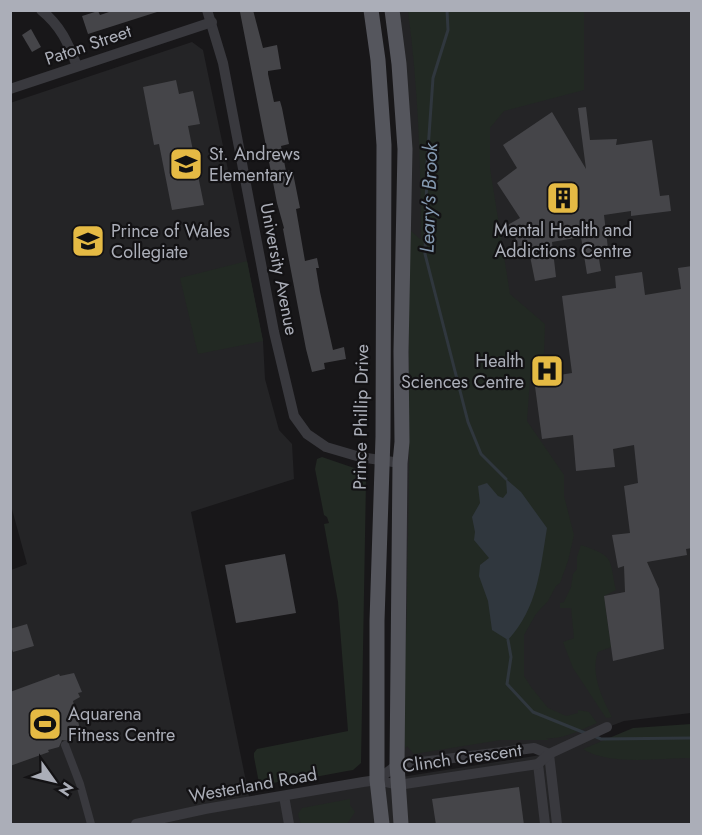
<svg xmlns="http://www.w3.org/2000/svg" width="702" height="835" viewBox="0 0 702 835" font-family="Jost,sans-serif">
<style>
.built{fill:#242426}
.green{fill:#222923}
.water{fill:#30373e}
.lines{fill:none;stroke-linecap:round;stroke-linejoin:round}
.stream{stroke:#30373e;stroke-width:3}
.building{fill:#454549}
.pedestrian{stroke:#39393e;stroke-width:8}
.minor{stroke:#39393e;stroke-width:10}
.primary{stroke:#55565d;stroke-width:15}
.labels{text-anchor:middle;dominant-baseline:central;stroke-width:4.5;stroke-linejoin:round;paint-order:stroke}
.street-label{font-size:18px;fill:#abaeb8;stroke:#131214}
.poi-label{font-size:18px;fill:#abaeb8;stroke:#131214;text-anchor:start}
.water-label{font-size:20px;font-style:italic;fill:#8499b0;stroke:#131214}
</style>
<rect width="100%" height="100%" fill="#181719"/>
<path class="built" d="M392,11H691V713L624,721L590,734L601,739L691,738V824H11V570L27,564L10,502V103L192,42L203,50L247,261L263,341L265,379L279,430L292,444L294,479L191,512L250,801L547,754L534,748L397,765L405,172Z"/>
<g class="green">
<path d="M408,11H584V90L504,111L490,128V168L510,294L545,324L544,353L530,378L527,421L564,475V496L574,535L568,561L560,583L556,586L548,601L536,614L524,635V676L531,687L548,708L566,716L578,713V710L589,712L597,723C582,729 563,740 546,738L549,740H501L414,754L407,746L405,749C398,704 407,650 407,604C407,560 409,516 409,472C410,391 407,311 411,231L421,240C421,163 418,87 408,11Z"/>
<path d="M247,261L263,341L198,354L180,278Z"/>
<path d="M322,457L360,470L366,480L361,763L353,770L347,771L288,782L285,780L263,786L259,783L254,757V753L257,749L348,731L338,602L324,524L329,523L327,517L324,515L315,469L317,459Z"/>
<path d="M581,545C615,557 609,557 616,590L604,596L611,647L598,652C590,673 602,698 612,717L606,718L573,668L563,642L574,638L571,608H560V603L564,602L571,587L573,574L577,569V557Z"/>
<path d="M691,724V758C661,758 609,766 583,749L633,728Z"/>
<path d="M350,799V805L355,812L347,824H301L298,814L302,808Z"/>
</g>
<path class="water" d="M506,479L521,492L547,528C540,570 538,607 508,640L492,630L488,601L479,576L480,565L489,558L474,540L475,532L472,517L480,503L478,486L487,483L498,496L503,498L507,493Z"/>
<g class="lines">
<g class="stream">
<path d="M447,10L448,30L433,78L427,164L425,254L468,422L481,454L506,479"/>
<path d="M508,640L511,657L507,684L533,712L585,733"/>
<path d="M594,736L601,739L692,738"/>
</g>
</g>
<g class="building">
<path d="M115,10H156L157,12L88,34L82,16L98,11L100,15Z"/>
<path d="M245,10H253L263,48L277,45L281,69L268,71V74L274,102L280,101L282,108L289,144L281,146L286,171L293,170L294,178L300,208L296,209L305,261L317,258L319,268H316L320,292L333,350L344,347L346,359L324,363L325,369L312,372L306,349L287,250L283,229L284,228L277,203L240,12Z"/>
<path d="M31,29L41,47L32,52L22,35Z"/>
<path d="M176,80L179,94L193,91L200,124L188,126L204,205L172,210L159,144L154,145L143,87Z"/>
<path d="M586,107L590,140L617,139L616,145L652,140L660,196L669,195L671,211L631,216V211L604,215L609,257L599,259L601,271L587,274L581,237L552,242L556,277L535,281L528,246L516,249V239L506,226L520,218L497,183L517,168L503,145L552,112L586,169L578,108Z"/>
<path d="M692,266V548L686,549L687,555L647,562L659,589L664,649L613,661L604,596L625,592L624,566L618,568L612,535L630,533L624,486L638,483L634,445L613,449L615,467L576,471L573,435L542,439L534,379L572,373L562,296L616,288L615,276L642,272L645,295L681,289L678,268Z"/>
<path d="M285,554L296,613L236,623L225,565Z"/>
<path d="M27,624L34,646L13,652L10,644V629Z"/>
<path d="M74,673L82,692L78,693L80,697L73,701L81,733L68,738L69,741L62,740L59,747L48,750L49,752L10,766V692L59,674L60,676Z"/>
<path d="M519,787L524,825H436L432,799Z"/>
</g>
<g class="lines">
<path class="pedestrian" d="M65,745L80,784L91,824"/>
<g class="minor">
<path d="M41,10C61,26 68,43 77,66"/>
<path d="M207,10L223,63L274,332L294,416L307,434L326,447L360,457L400,463"/>
<path d="M10,89L212,22"/>
<path d="M549,754L557,824"/>
<path d="M538,764L545,824"/>
<path d="M377,780L397,765L534,748L549,754"/>
<path d="M284,796L289,824"/>
<path d="M136,824L205,809L363,782L377,780L398,785L538,764L549,754L607,727"/>
</g>
<g class="primary">
<path d="M371,10L378,60L384,145L383,437L377,621V780L382,824"/>
<path d="M392,10L399,64L405,149L401,352L402,442L400,463L397,765L401,824"/>
</g>
</g>
<defs>
<g id="school-square" transform="scale(1.725)"><rect x="-9" y="-9" width="18" height="18" rx="4" fill="#e5ba44" stroke="#131214"/><path d="M0-5L7-2L0 1L-7-2ZM-4 1L0 2.5L4 1V4Q0 6-4 4Z" fill="#111"/></g>
<g id="building-square" transform="scale(1.725)"><rect x="-9" y="-9" width="18" height="18" rx="4" fill="#e5ba44" stroke="#131214"/><path d="M-4-6H4V6H1V3H-1V6H-4ZM-2.5-4.3h1.7v1.8h-1.7ZM.8-4.3h1.7v1.8H.8ZM-2.5-1h1.7V.8h-1.7ZM.8-1h1.7V.8H.8Z" fill="#111"/></g>
<g id="hospital-square" transform="scale(1.725)"><rect x="-9" y="-9" width="18" height="18" rx="4" fill="#e5ba44" stroke="#131214"/><path d="M-5-5h3v3.5h4V-5h3V5h-3V1.5h-4V5h-3Z" fill="#111"/></g>
<g id="stadium-square" transform="scale(1.725)"><rect x="-9" y="-9" width="18" height="18" rx="4" fill="#e5ba44" stroke="#131214"/><path d="M0-5a6.5 5 0 1 0 0 10a6.5 5 0 1 0 0-10ZM-3.5-1.8h7v3.6h-7Z" fill="#111"/></g>
</defs>
<g fill-rule="evenodd">
<use href="#school-square" x="186" y="164"/>
<use href="#building-square" x="563" y="198"/>
<use href="#school-square" x="88" y="241"/>
<use href="#hospital-square" x="547" y="371"/>
<use href="#stadium-square" x="45" y="724"/>
</g>
<g class="labels">
<g class="street-label">
<text transform="translate(88 45) rotate(-19)">Paton Street</text>
<text transform="translate(279 269) rotate(79)">University Avenue</text>
<text transform="translate(361 417) rotate(-89)">Prince Phillip Drive</text>
<text transform="translate(462 758) rotate(-8)">Clinch Crescent</text>
<text transform="translate(253 785) rotate(-10)">Westerland Road</text>
</g>
<g class="poi-label">
<text x="209" y="154">St. Andrews<tspan x="209" dy="21">Elementary</tspan></text>
<text x="563" y="230" text-anchor="middle">Mental Health and<tspan x="563" dy="21">Addictions Centre</tspan></text>
<text x="111" y="231">Prince of Wales<tspan x="111" dy="21">Collegiate</tspan></text>
<text x="524" y="361" text-anchor="end">Health<tspan x="524" dy="21">Sciences Centre</tspan></text>
<text x="68" y="714">Aquarena<tspan x="68" dy="21">Fitness Centre</tspan></text>
</g>
<g class="water-label">
<text transform="translate(429 198) rotate(-88)">Leary's Brook</text>
</g>
</g>
<rect width="702" height="835" fill="none" stroke="#abaeb8" stroke-width="24"/>
<g transform="translate(54 781) rotate(124)" stroke="#131214" stroke-width="4.5" paint-order="stroke">
<path d="M0-4.5L10 22L0 15L-10 22Z" fill="#abaeb8"/>
<text y="-9" font-size="16" font-weight="bold" text-anchor="middle" fill="#abaeb8">N</text>
</g>
</svg>
